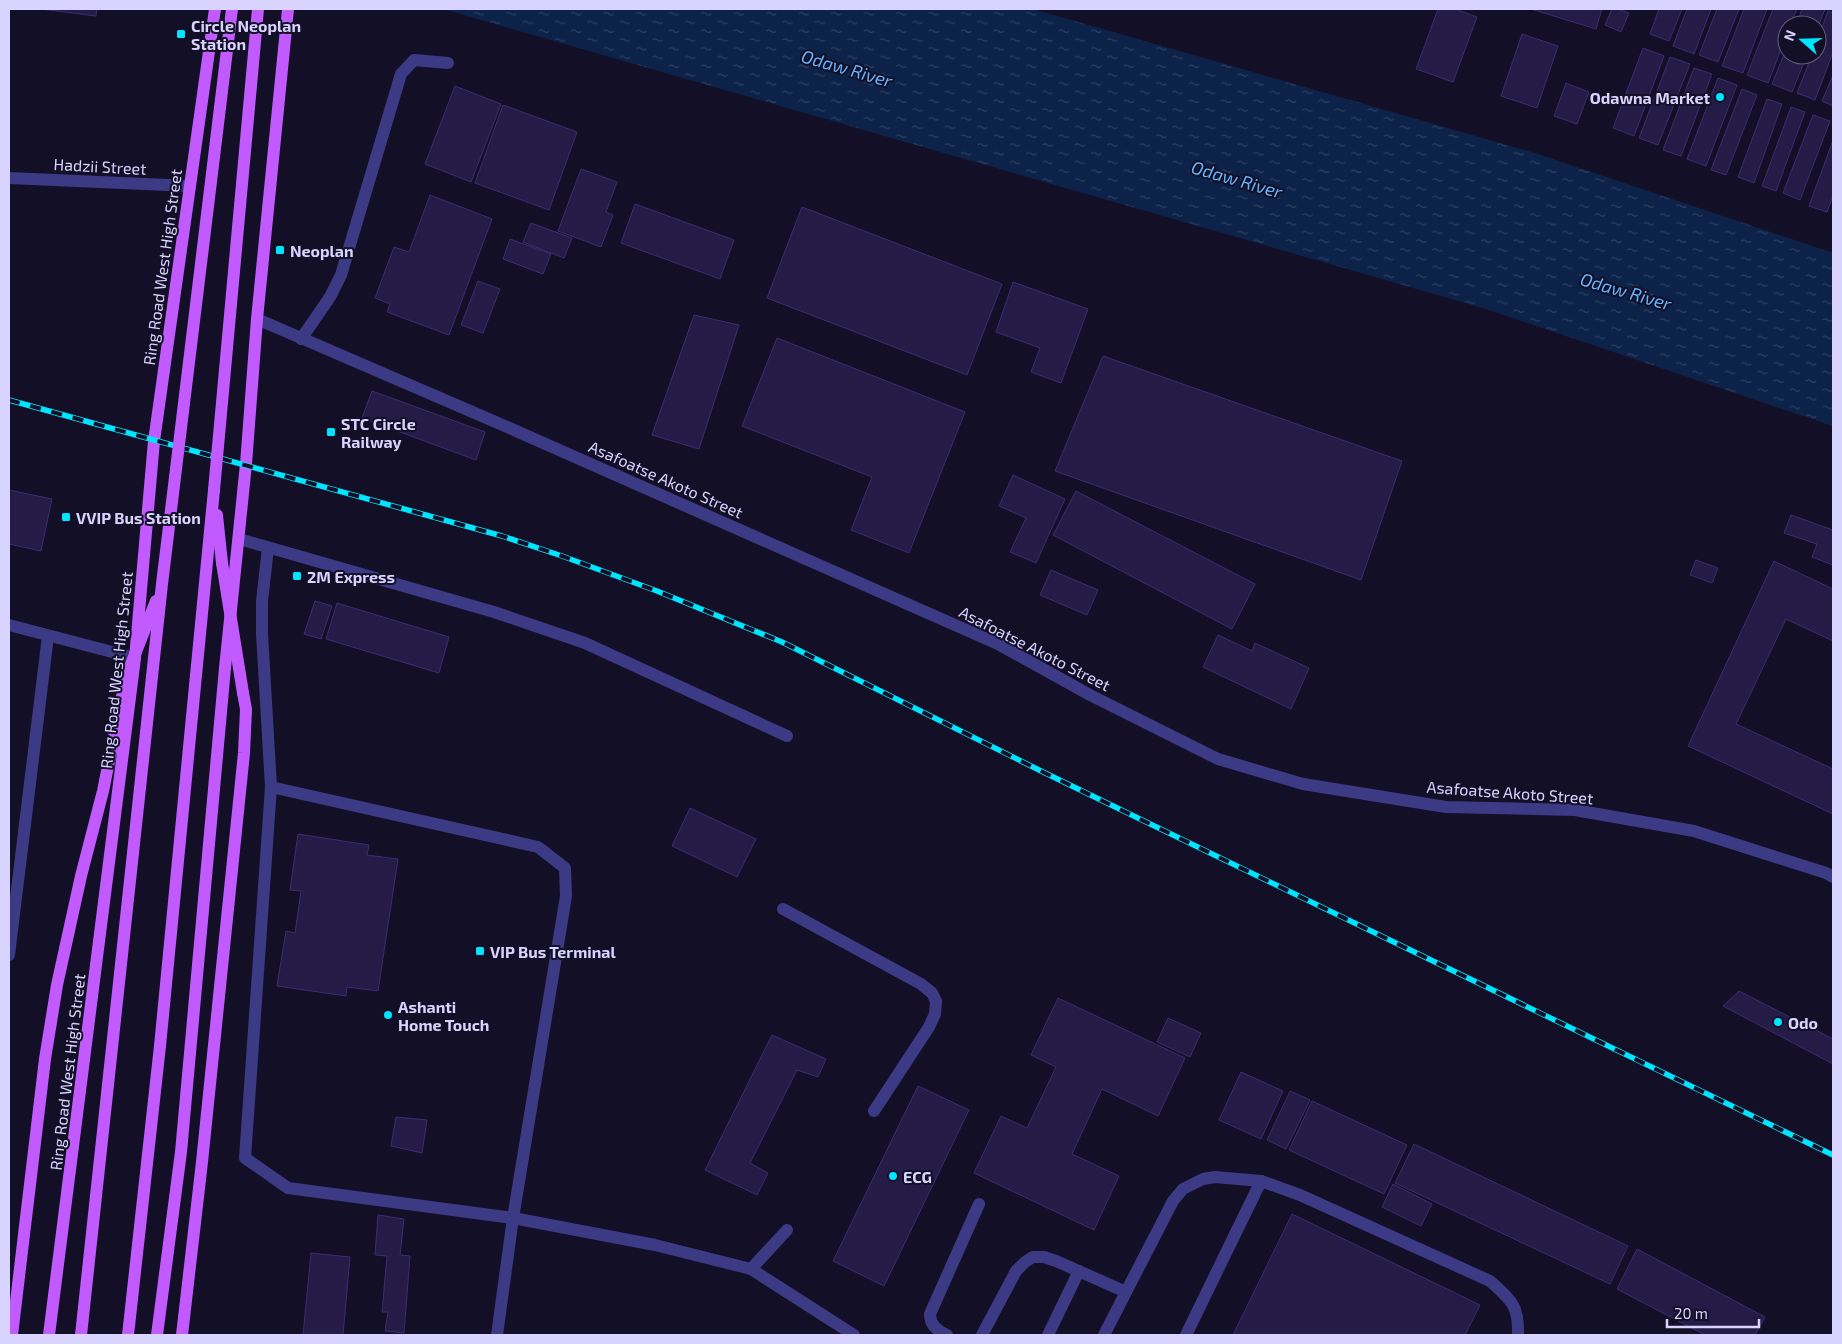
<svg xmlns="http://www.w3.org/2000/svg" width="1842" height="1344" viewBox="0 0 1842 1344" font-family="'Exo 2',sans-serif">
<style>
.water{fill:url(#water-ripples)}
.building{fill:#241b47;stroke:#3b2d73}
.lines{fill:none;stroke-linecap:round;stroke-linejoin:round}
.minor{stroke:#3d3a85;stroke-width:12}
.major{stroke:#c25bff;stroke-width:12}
.rail-casing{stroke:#00e5ff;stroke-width:5.5}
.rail{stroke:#130f26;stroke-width:4;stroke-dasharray:11;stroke-linecap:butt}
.major-bridge{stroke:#c25bff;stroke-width:12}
.poi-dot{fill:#00e5ff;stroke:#130f26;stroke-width:2}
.labels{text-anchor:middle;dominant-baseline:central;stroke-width:4;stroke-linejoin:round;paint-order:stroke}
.poi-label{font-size:16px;font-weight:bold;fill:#d9d4ff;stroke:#130f26;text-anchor:start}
.street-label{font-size:16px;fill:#d9d4ff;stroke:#130f26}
.water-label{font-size:18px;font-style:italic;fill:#62b6ff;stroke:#130f26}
</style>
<defs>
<pattern id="water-ripples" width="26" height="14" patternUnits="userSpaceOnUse" patternTransform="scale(1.25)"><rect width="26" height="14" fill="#0c2248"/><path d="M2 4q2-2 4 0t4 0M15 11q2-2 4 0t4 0" fill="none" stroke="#2f4163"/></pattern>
</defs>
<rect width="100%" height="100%" fill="#130f26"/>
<path class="water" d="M443,9H1033L1535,153L1833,253V426L1483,308Z"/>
<g class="building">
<path d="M41,9H97L96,16Z"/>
<path d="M1438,9H1455L1477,17L1453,82L1416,69Z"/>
<path d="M1531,9H1602L1596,29Z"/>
<path d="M1612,9H1617L1629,13L1621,32L1605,25Z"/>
<path d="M1659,9H1682L1669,41L1650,34Z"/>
<path d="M1687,9H1711L1694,54L1673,46Z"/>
<path d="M1717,9H1739L1718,62L1699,55Z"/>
<path d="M1744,9H1767L1743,73L1722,66Z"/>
<path d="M1773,9H1797L1790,25H1787V34L1768,83L1747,75Z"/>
<path d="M1802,9H1825L1817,30V25H1796Z"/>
<path d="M1828,11L1833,13V52L1815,100L1797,93L1812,55H1817V41Z"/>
<path d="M1522,34L1558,46L1537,108L1501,96Z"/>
<path d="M1787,47V55H1807L1792,92L1772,84Z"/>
<path d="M1643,48L1664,56L1634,136L1613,128Z"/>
<path d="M1670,57L1690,64L1658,145L1639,138Z"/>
<path d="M1694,68L1712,74L1681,156L1663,150Z"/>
<path d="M1833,75V106L1822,101Z"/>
<path d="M1718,78L1737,85L1706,166L1687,159Z"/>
<path d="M1566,83L1589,92L1577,124L1554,116Z"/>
<path d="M455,86L501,104L471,182L425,164Z"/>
<path d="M1742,89L1757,95L1726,175L1711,170Z"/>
<path d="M1767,99L1782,104L1754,183L1738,177Z"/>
<path d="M503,105L577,132L549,210L475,183Z"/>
<path d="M1791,107L1805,112L1776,191L1762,186Z"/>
<path d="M1813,115L1830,121L1800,200L1783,193Z"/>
<path d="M1833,140V196L1827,212L1809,206Z"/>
<path d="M581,169L617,182L606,212L613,215L601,247L558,231Z"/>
<path d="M430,195L492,219L449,335L387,312L390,304L375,298L394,247L409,252Z"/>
<path d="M635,204L734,240L720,279L621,243Z"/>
<path d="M802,207L1002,284L967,375L767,298Z"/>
<path d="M531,223L572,238L564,258L523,242Z"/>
<path d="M510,239L551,254L543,274L503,259Z"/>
<path d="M478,281L500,289L483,333L461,325Z"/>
<path d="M1013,282L1088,309L1061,383L1031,372L1040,348L996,332Z"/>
<path d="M694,315L739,325L699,449L652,435Z"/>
<path d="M777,338L965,412L909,553L851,530L872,477L742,426Z"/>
<path d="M1103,356L1402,461L1361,580L1055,471Z"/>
<path d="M372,391L485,432L476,460L362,418Z"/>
<path d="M1013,475L1065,499L1036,563L1010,552L1026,518L999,506Z"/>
<path d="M9,490L52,499L41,551L9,544Z"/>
<path d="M1076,491L1255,584L1232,629L1053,535Z"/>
<path d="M1791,515L1833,530V565L1812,557L1817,544L1784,533Z"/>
<path d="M1696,560L1718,568L1712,583L1690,575Z"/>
<path d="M1774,561L1833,589V641L1786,619L1736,724L1833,769V814L1688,746Z"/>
<path d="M1051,570L1098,590L1087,615L1040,595Z"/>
<path d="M315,601L332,606L321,639L304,634Z"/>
<path d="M337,603L449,637L439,673L326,639Z"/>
<path d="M1218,635L1252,651L1255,643L1309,668L1291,709L1203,667Z"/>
<path d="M690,808L756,839L737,877L672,846Z"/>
<path d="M298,834L369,845L367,855L398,859L378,991L347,987L346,996L277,986L286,931L295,933L301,891L290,890Z"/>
<path d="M1739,991L1833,1039V1064L1723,1006Z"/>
<path d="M1058,998L1185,1058L1158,1116L1102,1089L1072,1154L1119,1176L1094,1230L974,1173L1001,1116L1027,1128L1056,1067L1031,1055Z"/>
<path d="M1168,1018L1201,1033L1190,1057L1157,1042Z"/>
<path d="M772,1035L826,1059L818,1077L797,1070L750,1163L768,1173L757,1195L705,1170Z"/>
<path d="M1241,1072L1283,1091L1261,1139L1219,1120Z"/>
<path d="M918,1086L969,1110L884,1286L833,1261Z"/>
<path d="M1290,1091L1310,1100L1286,1149L1267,1140Z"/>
<path d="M1312,1101L1407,1145L1384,1194L1289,1150Z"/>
<path d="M396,1117L427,1120L422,1153L391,1146Z"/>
<path d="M1414,1144L1628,1246L1610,1284L1395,1183Z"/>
<path d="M1393,1184L1432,1204L1421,1226L1382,1207Z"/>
<path d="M1292,1214L1480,1305L1465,1335H1233Z"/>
<path d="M378,1215L404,1219L400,1255L410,1256L404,1333L385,1331L388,1312H382L387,1256L375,1255Z"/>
<path d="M1637,1249L1765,1317L1755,1335H1705L1617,1289Z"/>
<path d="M311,1253L350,1257L343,1335H303Z"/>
</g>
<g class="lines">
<g class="minor">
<path d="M9,178L190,186"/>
<path d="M257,319L498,423L998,644L1090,695L1218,759L1303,784L1446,807L1575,810L1694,831L1826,873L1833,877"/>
<path d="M301,339L330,297L341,275L401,74L414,60L448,63"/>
<path d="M239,539L494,612L585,643L787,736"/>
<path d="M268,548L262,601V634L271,787"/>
<path d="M9,625L135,658"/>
<path d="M783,909L921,984L932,993L936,1001L935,1014L929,1027L874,1111"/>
<path d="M9,955L48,636"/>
<path d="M751,1269L787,1230"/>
<path d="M497,1335L513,1218L566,896L565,868L538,847L271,787L245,1158L288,1188L513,1218L655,1245L751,1269L854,1335"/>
<path d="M947,1335C937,1331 930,1325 930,1314L979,1204"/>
<path d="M982,1335L1016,1271L1025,1262L1033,1257H1044L1056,1261L1126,1292L1173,1201L1183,1189L1203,1179L1215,1177L1261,1181L1300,1195L1490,1281C1511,1300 1519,1305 1518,1335"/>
<path d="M1048,1335L1079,1271"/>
<path d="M1104,1335L1126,1292"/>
<path d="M1186,1335L1261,1181"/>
</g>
<g class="major">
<path d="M217,515L222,563"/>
<path d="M49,1335L135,658L154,441L215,9"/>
<path d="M128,1335L160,1046L214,490"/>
<path d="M157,1335L181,1152L225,668L246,464L257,319L288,9"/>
<path d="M182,1335L202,1162L244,753L246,709L243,693"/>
</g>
<g class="rail-casing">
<path id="rail" d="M9,400L502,536L562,556L657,591L782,642L1041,771L1833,1155"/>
</g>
<use href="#rail" class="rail"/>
<g class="major-bridge">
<path d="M214,490L258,9"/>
<path d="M222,563L243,693"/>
<path d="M12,1335L45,1059L57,985L81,876L103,791L126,677L156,601"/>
<path d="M81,1335L162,584L232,9"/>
</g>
</g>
<g class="poi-dot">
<rect x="176" y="29" width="10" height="10" rx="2.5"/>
<circle cx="1720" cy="97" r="5"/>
<rect x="275" y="245" width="10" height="10" rx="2.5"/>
<rect x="326" y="427" width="10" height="10" rx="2.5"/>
<rect x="61" y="512" width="10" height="10" rx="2.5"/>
<rect x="292" y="571" width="10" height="10" rx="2.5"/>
<rect x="475" y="946" width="10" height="10" rx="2.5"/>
<circle cx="388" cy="1015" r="5"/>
<circle cx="1778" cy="1022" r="5"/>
<circle cx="893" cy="1176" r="5"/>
</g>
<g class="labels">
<g class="poi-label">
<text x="191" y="25">Circle Neoplan<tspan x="191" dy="18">Station</tspan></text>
<text x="1710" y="97" text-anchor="end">Odawna Market</text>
<text x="290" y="250">Neoplan</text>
<text x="341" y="423">STC Circle<tspan x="341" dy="18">Railway</tspan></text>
<text x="76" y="517">VVIP Bus Station</text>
<text x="307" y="576">2M Express</text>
<text x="490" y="951">VIP Bus Terminal</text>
<text x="398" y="1006">Ashanti<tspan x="398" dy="18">Home Touch</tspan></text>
<text x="1788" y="1022">Odo</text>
<text x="903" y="1176">ECG</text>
</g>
<g class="street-label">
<text transform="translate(100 166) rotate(3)">Hadzii Street</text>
<text transform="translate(162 267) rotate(-82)">Ring Road West High Street</text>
<text transform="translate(666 479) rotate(24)">Asafoatse Akoto Street</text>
<text transform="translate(1035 648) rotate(27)">Asafoatse Akoto Street</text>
<text transform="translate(116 670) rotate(-84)">Ring Road West High Street</text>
<text transform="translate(1510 792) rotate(4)">Asafoatse Akoto Street</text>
<text transform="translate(67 1072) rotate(-83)">Ring Road West High Street</text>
</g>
<g class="water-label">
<text transform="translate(847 68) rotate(16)">Odaw River</text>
<text transform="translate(1237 179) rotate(16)">Odaw River</text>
<text transform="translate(1626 291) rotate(16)">Odaw River</text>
</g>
</g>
<rect width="1842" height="1344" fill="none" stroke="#d9d4ff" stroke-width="20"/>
<g transform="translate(1802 40) rotate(290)"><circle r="24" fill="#130f26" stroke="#625e7d"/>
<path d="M0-4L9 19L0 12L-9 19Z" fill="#00e5ff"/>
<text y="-8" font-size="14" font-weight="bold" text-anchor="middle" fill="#d9d4ff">N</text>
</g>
<path d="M1667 1319v8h92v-8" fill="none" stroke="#d9d4ff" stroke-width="2.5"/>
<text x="1674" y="1319" font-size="15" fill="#d9d4ff" stroke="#130f26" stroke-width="4" paint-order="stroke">20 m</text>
</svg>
